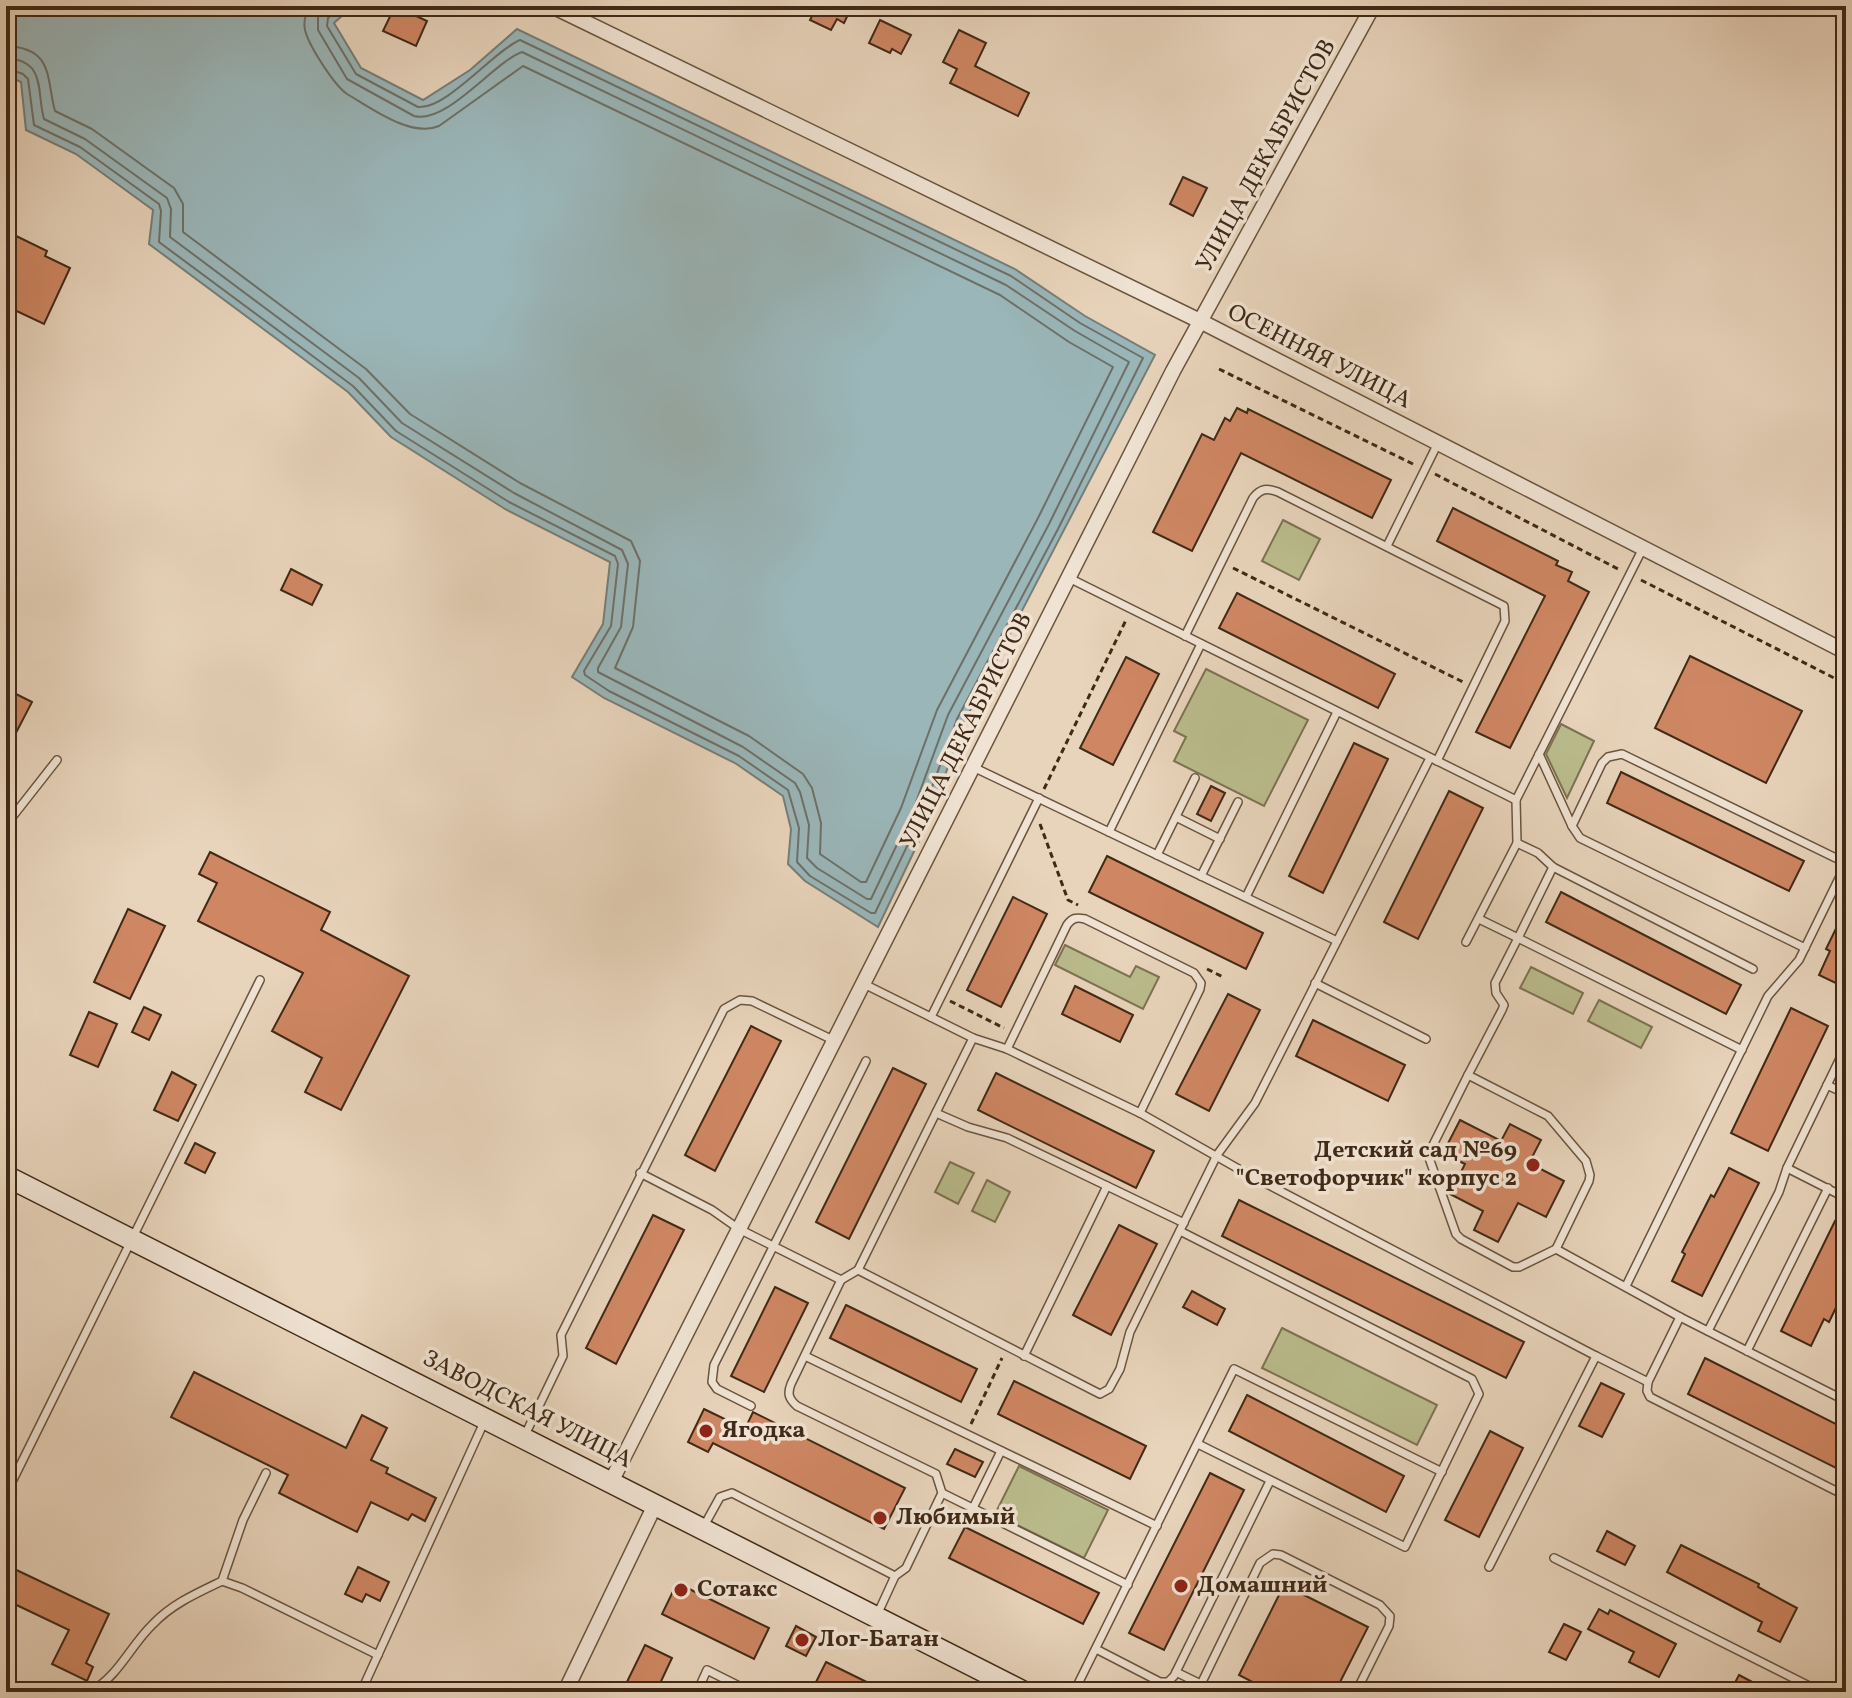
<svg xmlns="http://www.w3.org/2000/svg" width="1852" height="1698" viewBox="0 0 1852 1698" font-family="Vollkorn,serif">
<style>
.green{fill:#babc8d;stroke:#7d7252;stroke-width:2}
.water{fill:#9ab6b9;stroke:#767e78;stroke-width:2}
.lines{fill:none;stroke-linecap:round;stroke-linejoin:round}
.shore{stroke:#6d7068;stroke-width:2}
.building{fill:#cf8763;stroke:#402916;stroke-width:2}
.lane-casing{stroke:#6a543f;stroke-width:10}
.street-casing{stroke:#6a543f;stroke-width:17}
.secondary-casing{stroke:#402916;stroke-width:23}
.path{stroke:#402916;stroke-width:3;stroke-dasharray:6 4;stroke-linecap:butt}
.lane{stroke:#f0e3d3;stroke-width:7}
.street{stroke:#f0e3d3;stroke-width:14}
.secondary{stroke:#f0e3d3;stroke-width:20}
.poi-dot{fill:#8f2418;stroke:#f0e3d3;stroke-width:3}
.labels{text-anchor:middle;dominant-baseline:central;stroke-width:7;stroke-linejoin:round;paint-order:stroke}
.street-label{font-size:24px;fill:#402916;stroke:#f0e3d3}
.poi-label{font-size:24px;font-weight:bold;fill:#402916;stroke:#f0e3d3;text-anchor:start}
</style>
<rect width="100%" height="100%" fill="#e8d4bb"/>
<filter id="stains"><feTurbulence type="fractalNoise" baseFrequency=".0025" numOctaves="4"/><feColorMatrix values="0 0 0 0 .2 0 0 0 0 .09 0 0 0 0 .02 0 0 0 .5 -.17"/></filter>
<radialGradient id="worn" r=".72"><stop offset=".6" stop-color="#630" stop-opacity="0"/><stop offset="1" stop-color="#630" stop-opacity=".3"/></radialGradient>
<g class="green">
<path d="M1283,520L1320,539L1299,580L1262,561Z"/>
<path d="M1206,669L1308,720L1264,806L1174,761L1186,737L1174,731Z"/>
<path d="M1561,724L1594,741L1567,798L1546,754Z"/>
<path d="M1065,945L1130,977L1136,966L1159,977L1143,1009L1055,965Z"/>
<path d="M1531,967L1583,993L1573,1014L1520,988Z"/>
<path d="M1599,1000L1652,1027L1641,1048L1588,1021Z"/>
<path d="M950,1162L974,1173L958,1204L935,1192Z"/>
<path d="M987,1180L1010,1192L995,1222L972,1211Z"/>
<path d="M1282,1328L1437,1405L1417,1445L1262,1368Z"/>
<path d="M1019,1466L1108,1510L1084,1558L995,1514Z"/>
</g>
<path class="water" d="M7,6H353L334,23L361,68L423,100L470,70L517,29L1015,269L1085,316L1155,355L964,722L929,820L878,927L805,881L788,864L791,829L783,796L735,763L604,698L572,677L603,624L610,562L505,509L391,437L348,392L149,244L153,210L76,154L26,130L21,82L6,75Z"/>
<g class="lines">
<g class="shore">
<path d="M6,46C54,48 46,78 55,111L92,129L174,188L183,204V232L366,369L410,414L520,483L631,541L640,561L633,627L615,668L749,736L803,774L812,788L821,823L820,854L861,882H866L901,808L937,710L1038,518L1113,367L1069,342L1000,295L523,66L439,126C411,138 371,108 347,94C334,85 309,46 305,30C303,21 306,14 310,6"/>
<path d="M6,58C47,61 36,91 44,119L85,139L167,198L171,209L170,237L359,378L402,423L514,493L622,550L628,564L621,627L598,668V672L743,747L795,783L800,792L809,825L807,858L817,868L867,899H871L912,813L948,715L1049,524L1129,362L1075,331L1006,285L522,52C494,62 446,125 414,116L347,79L318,30V16L326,6"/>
<path d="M6,68L23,74L28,79L34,125L80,147L159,204L161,211L159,242L353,386L396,431L509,502L615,556L618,564L611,626L584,671L585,675L609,691L739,756L788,790L799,828L797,862L810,876L871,913H875L921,817L957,719L1058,529L1143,358L1080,323L1011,276L520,40C495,50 446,110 418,107L356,74L327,26L328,18L341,6"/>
</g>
</g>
<g class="building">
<path d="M395,6L427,21L416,46L383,31Z"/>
<path d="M808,6H852L844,23L837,19L831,30L810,20L815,10Z"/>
<path d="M880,20L911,35L901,54L892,49L890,53L869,43Z"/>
<path d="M959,30L986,43L975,66L1029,93L1018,116L950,83L957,69L943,62Z"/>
<path d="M1183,177L1207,188L1193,216L1170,204Z"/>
<path d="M10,233L47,251L45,256L70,268L44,324L6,306V240Z"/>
<path d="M1237,408L1247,413L1248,409L1391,480L1372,518L1241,453L1192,551L1153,532L1202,434L1214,440L1225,418L1230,421Z"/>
<path d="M1453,508L1558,561L1556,565L1572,572L1568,581L1589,592L1510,748L1476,732L1545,596L1437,541Z"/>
<path d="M291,569L322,585L312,605L281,590Z"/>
<path d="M1237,593L1395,674L1378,708L1219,628Z"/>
<path d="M1690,656L1802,711L1766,783L1655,728Z"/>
<path d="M1126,657L1159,674L1113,765L1080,748Z"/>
<path d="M6,689L32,702L6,752Z"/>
<path d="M1354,743L1388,759L1323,893L1289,876Z"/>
<path d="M1621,772L1804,861L1789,891L1607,803Z"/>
<path d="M1211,786L1225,793L1211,821L1197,814Z"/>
<path d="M1449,791L1483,808L1418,939L1384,922Z"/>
<path d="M210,852L330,912L321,930L409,976L341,1110L305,1092L322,1058L272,1031L303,973L198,921L217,883L199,874Z"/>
<path d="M1107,856L1263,933L1246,969L1089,892Z"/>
<path d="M1561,892L1741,985L1726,1014L1546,922Z"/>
<path d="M1013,897L1047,914L1001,1007L967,990Z"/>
<path d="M1846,908V988L1819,975L1830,951L1826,949Z"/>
<path d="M128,909L165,926L130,999L94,982Z"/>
<path d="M1075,986L1133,1015L1120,1042L1062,1014Z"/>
<path d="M1228,994L1260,1010L1209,1111L1176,1094Z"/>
<path d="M144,1007L161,1015L149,1040L132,1032Z"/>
<path d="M1791,1008L1828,1026L1768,1151L1731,1133Z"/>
<path d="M89,1012L117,1024L98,1067L70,1055Z"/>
<path d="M1313,1020L1405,1065L1388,1101L1296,1056Z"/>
<path d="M751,1026L781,1041L715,1171L685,1155Z"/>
<path d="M893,1068L926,1084L849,1239L816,1222Z"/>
<path d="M172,1072L196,1085L178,1121L154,1110Z"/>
<path d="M996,1073L1154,1151L1136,1188L978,1110Z"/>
<path d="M1460,1120L1501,1141L1510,1124L1541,1140L1529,1163L1564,1181L1546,1217L1518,1203L1498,1242L1474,1230L1483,1211L1450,1194L1465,1164L1443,1153Z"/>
<path d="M195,1143L215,1153L205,1173L185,1163Z"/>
<path d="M1729,1168L1759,1183L1702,1296L1672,1281L1685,1254L1682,1252L1711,1195L1714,1197Z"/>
<path d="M1239,1200L1524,1342L1506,1378L1222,1236Z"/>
<path d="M653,1215L684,1230L616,1364L586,1348Z"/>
<path d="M1835,1221L1846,1227V1287L1829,1322L1824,1319L1811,1346L1781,1331Z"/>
<path d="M1119,1225L1157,1244L1111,1335L1073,1315Z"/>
<path d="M775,1287L808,1303L764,1392L731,1376Z"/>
<path d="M1192,1291L1225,1309L1217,1325L1183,1307Z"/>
<path d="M846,1305L977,1369L961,1402L830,1338Z"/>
<path d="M1705,1358L1846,1429V1473L1688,1394Z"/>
<path d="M194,1372L346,1448L362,1415L387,1428L371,1460L388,1468L386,1473L436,1498L425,1521L412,1514L408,1520L371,1502L357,1532L279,1493L288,1475L171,1417Z"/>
<path d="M1014,1381L1146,1446L1130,1479L998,1414Z"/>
<path d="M1601,1383L1624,1394L1602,1437L1579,1426Z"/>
<path d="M1247,1395L1404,1476L1386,1512L1229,1431Z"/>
<path d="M704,1409L745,1429L753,1412L905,1488L884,1529L713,1443L708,1452L688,1442Z"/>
<path d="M1490,1431L1523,1448L1479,1537L1445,1520Z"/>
<path d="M955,1449L983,1462L975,1477L947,1464Z"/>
<path d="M1210,1473L1244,1490L1164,1650L1129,1633Z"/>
<path d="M965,1527L1099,1593L1083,1624L949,1558Z"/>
<path d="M1607,1531L1635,1546L1625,1565L1597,1551Z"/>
<path d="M1681,1545L1759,1584L1758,1587L1797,1608L1780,1642L1758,1631L1762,1622L1667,1572Z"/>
<path d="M6,1565L109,1614L86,1663L93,1667L87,1681L52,1664L69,1630L6,1600Z"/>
<path d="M358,1567L389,1582L380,1601L366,1594L362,1602L345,1594Z"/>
<path d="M677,1583L769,1628L754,1659L662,1614Z"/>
<path d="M1284,1585L1368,1627L1335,1692H1272L1239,1675Z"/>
<path d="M1599,1609L1608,1614L1610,1610L1676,1644L1659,1677L1629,1662L1634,1652L1588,1629Z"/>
<path d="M1564,1624L1581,1632L1566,1660L1549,1652Z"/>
<path d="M796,1626L816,1637L806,1656L786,1646Z"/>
<path d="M645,1645L672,1658L656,1692H622Z"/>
<path d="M826,1662L887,1692H811Z"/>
<path d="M1739,1675L1771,1692H1730Z"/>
</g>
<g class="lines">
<g class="lane-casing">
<g id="lane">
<path d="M1387,546L1438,443"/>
<path d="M1643,548L1516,800L1517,843L1538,853L1553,867L1753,969"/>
<path d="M1069,578L1516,800"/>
<path d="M1185,636L1253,498C1261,488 1267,488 1278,492L1504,606L1505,621L1437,761"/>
<path d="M1201,644L1109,832L1337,941"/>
<path d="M1539,754L1572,826L1580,838L1805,948"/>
<path d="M973,767L1109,832"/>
<path d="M1176,817L1220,839"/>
<path d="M6,825L57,760"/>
<path d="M1572,826L1602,763L1608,757L1622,754L1846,863"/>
<path d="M1157,855L1195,778"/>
<path d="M1553,867L1518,938L1742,1050"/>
<path d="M1201,876L1238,802"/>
<path d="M1246,897L1337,712"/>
<path d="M1479,919L1518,938L1495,983L1496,993L1504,1005L1502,1010L1468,1075L1548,1116L1586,1161L1590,1175L1589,1181L1556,1249L1680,1317L1846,1401"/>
<path d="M1466,942L1517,843"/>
<path d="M1315,983L1426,1039"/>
<path d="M864,984L973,1038L1007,1049L1140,1113L1244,1172L1596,1356"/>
<path d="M931,1017L1039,798"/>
<path d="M1007,1049L1067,925C1072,918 1076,917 1085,919L1194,973L1201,983L1200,989L1140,1113"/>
<path d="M1468,1075L1428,1155L1456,1234L1461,1239L1513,1267H1519L1556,1249"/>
<path d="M1827,1085L1846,1094"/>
<path d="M936,1113L968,1127L1007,1138L1107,1186L1024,1356"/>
<path d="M1787,1168L1846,1198"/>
<path d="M640,1173L712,1210L739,1229L841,1280L858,1270L1100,1394L1109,1389L1120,1369L1130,1332L1217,1155L1255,1103L1430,758"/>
<path d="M1107,1186L1184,1223"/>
<path d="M1180,1231L1472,1379L1479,1394L1405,1547L1198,1444"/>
<path d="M858,1270L973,1038"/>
<path d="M841,1280L791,1384C787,1394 789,1399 797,1406L936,1474L942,1493L906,1568L895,1576L877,1615"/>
<path d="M1626,1286L1768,996L1799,960L1846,864"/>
<path d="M1680,1317L1648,1382L1647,1391L1650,1397L1846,1496"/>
<path d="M1708,1331L1779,1192L1787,1168L1846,1046"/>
<path d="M1747,1351L1828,1188"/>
<path d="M805,1356L1157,1526"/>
<path d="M751,1406L717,1389L712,1382L714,1365L866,1061"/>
<path d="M525,1435L563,1356L561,1335L724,1009L740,1000L752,1001L833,1040"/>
<path d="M942,1493L1128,1585"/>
<path d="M6,1494L260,980"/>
<path d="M973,1508L1001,1451"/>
<path d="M704,1526L720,1497L732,1493L895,1576"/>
<path d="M1554,1558L1821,1692"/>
<path d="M1489,1567L1596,1356L1648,1382"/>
<path d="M222,1581L243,1520L266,1473"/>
<path d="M1096,1649L1160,1682H1168L1174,1676L1270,1481"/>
<path d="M1176,1672L1217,1692"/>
<path d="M6,1683L25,1692"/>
<path d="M1201,1684L1260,1563L1273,1554L1281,1555L1380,1605L1390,1616L1389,1626L1356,1692"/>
<path d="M90,1692C119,1676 130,1646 153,1624C172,1604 197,1593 222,1581L242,1588L378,1655"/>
<path d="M361,1692L485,1420"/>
<path d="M697,1692L707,1670L751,1692"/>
<path d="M1074,1692L1234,1369L1442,1472"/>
</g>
</g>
<g class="street-casing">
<g id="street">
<path d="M552,6L1202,322L1846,652"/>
<path d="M611,1482L1173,371L1373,6"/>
<path d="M565,1692L655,1505"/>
</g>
</g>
<g class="secondary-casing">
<path id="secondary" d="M6,1176L1024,1692"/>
</g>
<g class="path">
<path d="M1219,369L1413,464"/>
<path d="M1435,474L1620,570"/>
<path d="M1233,568L1463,682"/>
<path d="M1641,580L1846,684"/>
<path d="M1044,789L1126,620"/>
<path d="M1040,824L1068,900L1078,905"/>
<path d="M1207,969L1223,977"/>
<path d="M950,1001L1004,1028"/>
<path d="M971,1424L1002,1358"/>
</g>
<use href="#lane" class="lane"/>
<use href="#street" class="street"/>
<use href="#secondary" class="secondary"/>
</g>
<g class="poi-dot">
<circle cx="1533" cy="1165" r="8"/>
<circle cx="706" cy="1431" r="8"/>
<circle cx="880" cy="1518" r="8"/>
<circle cx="1181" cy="1586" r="8"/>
<circle cx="681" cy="1590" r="8"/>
<circle cx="802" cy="1640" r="8"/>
</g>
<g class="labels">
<g class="street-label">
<text transform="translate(1267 156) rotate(-61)">УЛИЦА ДЕКАБРИСТОВ</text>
<text transform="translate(1319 357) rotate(27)">ОСЕННЯЯ УЛИЦА</text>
<text transform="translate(967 731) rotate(-63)">УЛИЦА ДЕКАБРИСТОВ</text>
<text transform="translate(527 1410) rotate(27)">ЗАВОДСКАЯ УЛИЦА</text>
</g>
<g class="poi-label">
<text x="1517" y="1151" text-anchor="end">Детский сад №69<tspan x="1517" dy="28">"Светофорчик" корпус 2</tspan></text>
<text x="722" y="1431">Ягодка</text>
<text x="896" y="1518">Любимый</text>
<text x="1197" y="1586">Домашний</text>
<text x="697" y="1590">Сотакс</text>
<text x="818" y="1640">Лог-Батан</text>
</g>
</g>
<rect width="1852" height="1698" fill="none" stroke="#e8d4bb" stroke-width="32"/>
<rect x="8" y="8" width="1836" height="1682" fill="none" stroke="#402916" stroke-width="4"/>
<rect x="16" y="16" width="1820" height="1666" fill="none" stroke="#402916" stroke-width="2"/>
<rect width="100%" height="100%" filter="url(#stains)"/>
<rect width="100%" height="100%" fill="url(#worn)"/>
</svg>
